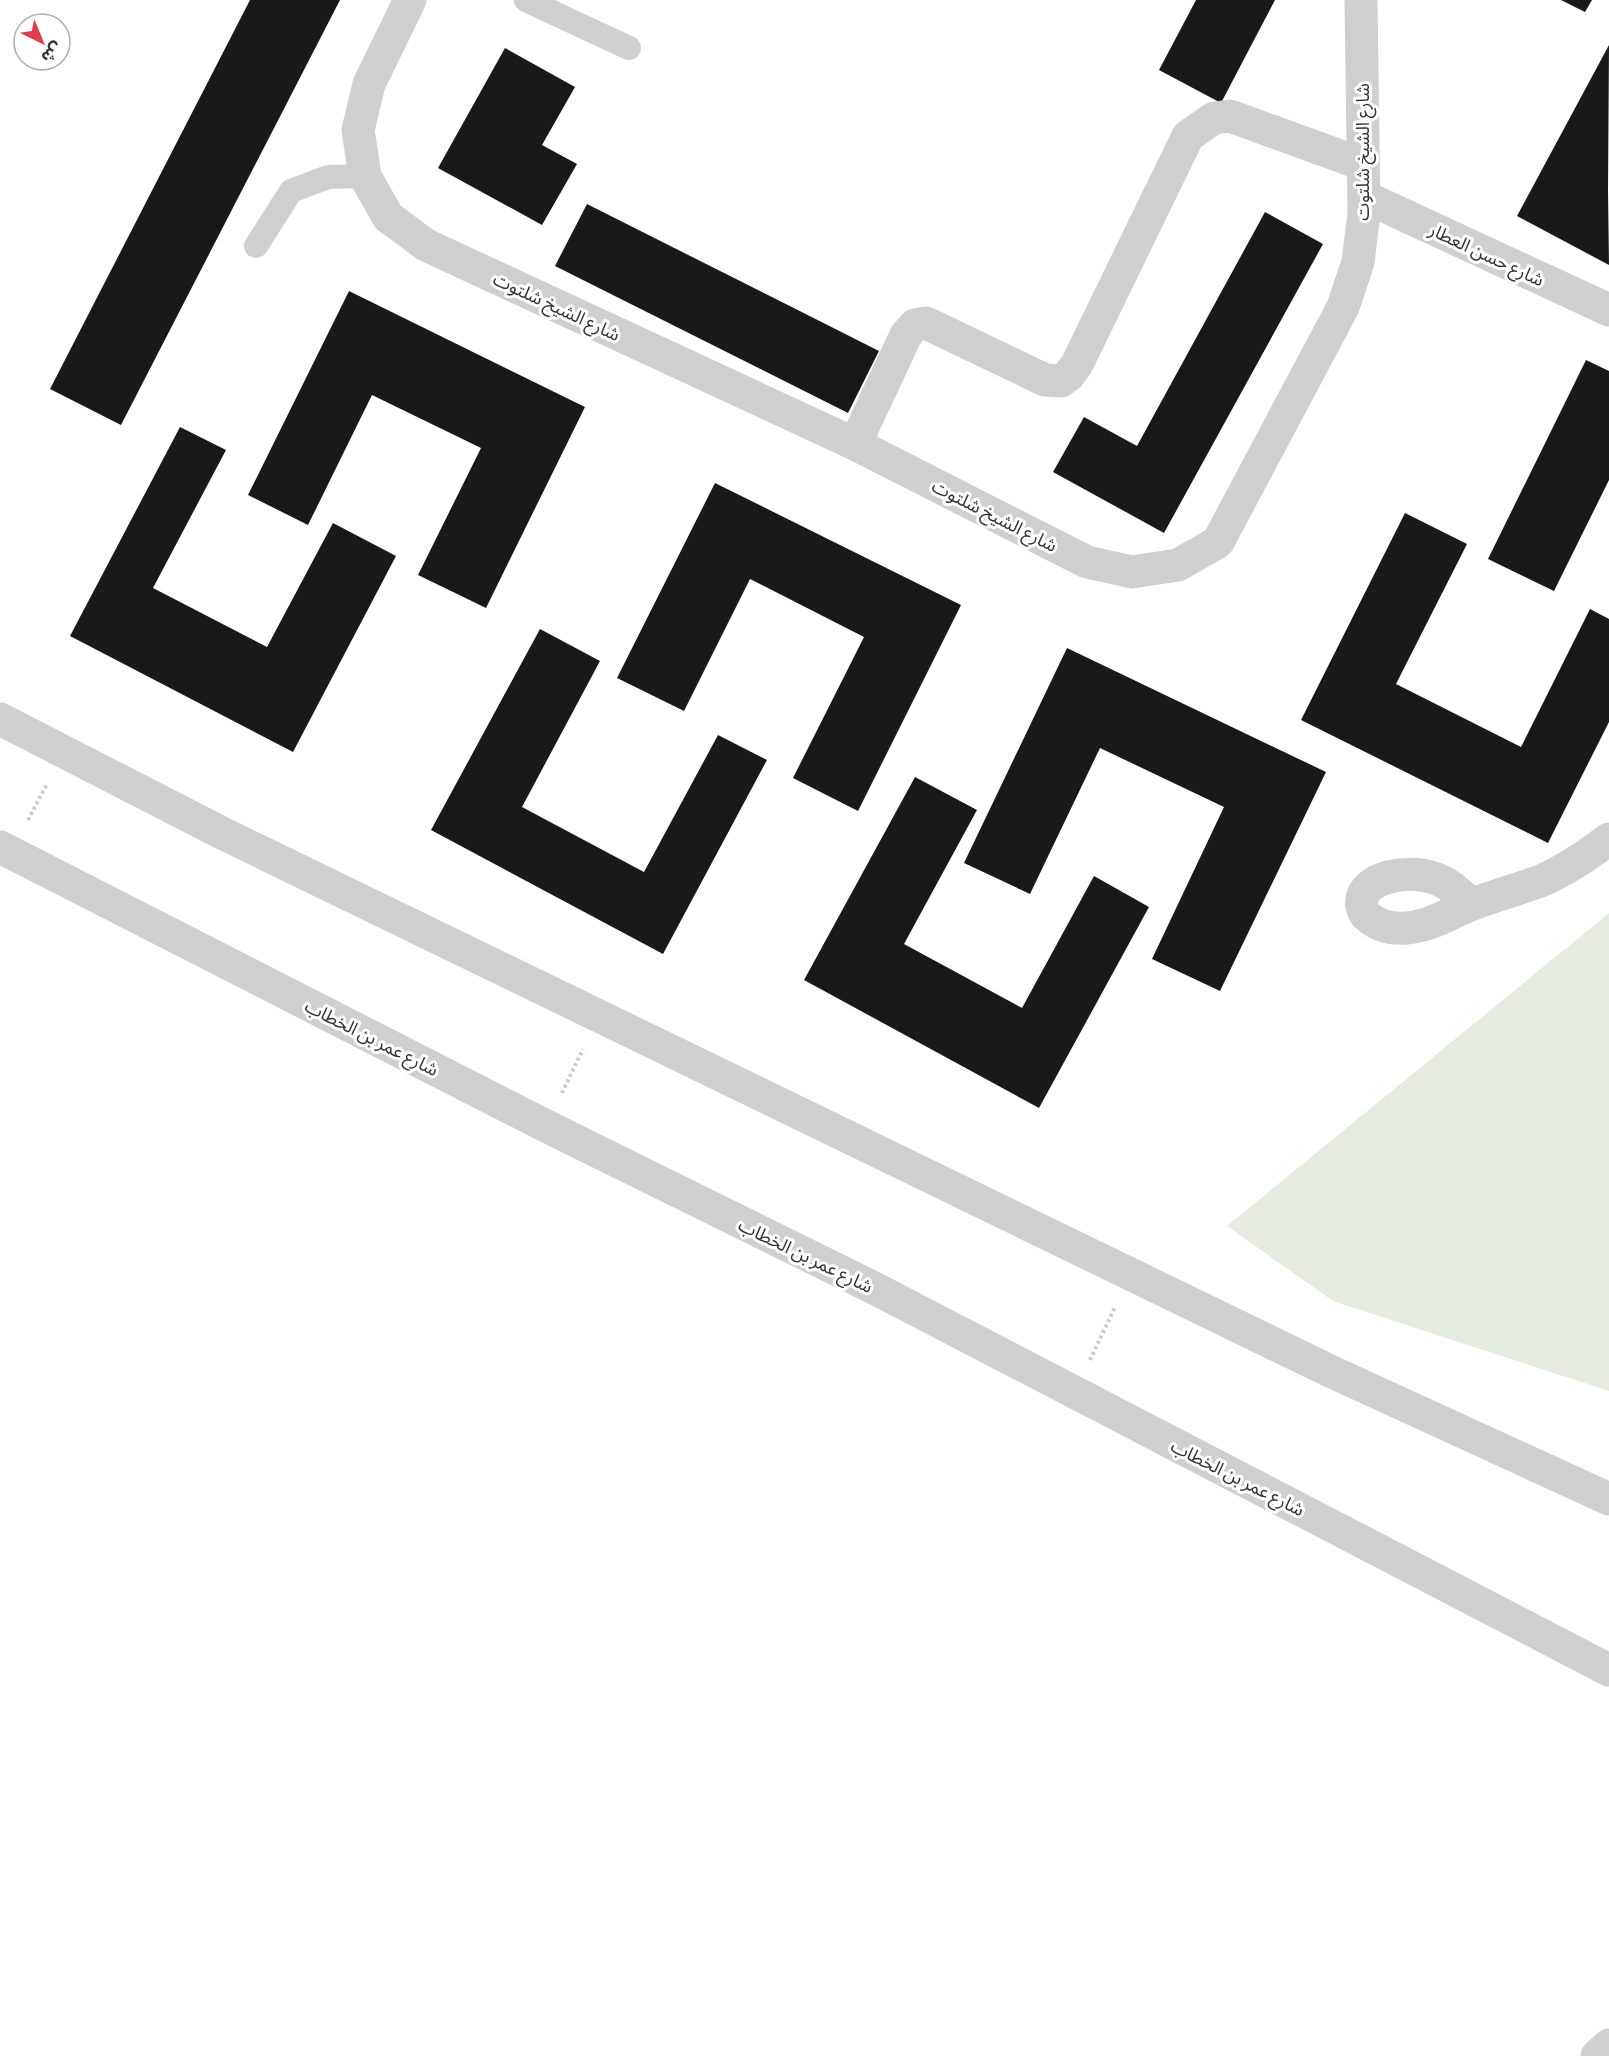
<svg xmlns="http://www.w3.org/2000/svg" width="1609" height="2056" viewBox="0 0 1609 2056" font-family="Barlow,'Noto Sans Arabic',sans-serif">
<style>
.green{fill:#e5ebde}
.building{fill:#191919}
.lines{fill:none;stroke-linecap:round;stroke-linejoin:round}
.path{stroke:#ccc;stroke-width:4;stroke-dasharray:3 3;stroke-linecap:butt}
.service{stroke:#cfcfcf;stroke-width:24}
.minor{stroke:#cfcfcf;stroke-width:33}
.tertiary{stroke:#cfcfcf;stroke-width:33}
.labels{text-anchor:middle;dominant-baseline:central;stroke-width:6;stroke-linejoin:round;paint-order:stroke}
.street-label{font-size:18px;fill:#323232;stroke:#fff}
</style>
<rect width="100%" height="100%" fill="#fff"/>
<path class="green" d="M1609,913V1391L1333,1301L1227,1226Z"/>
<g class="building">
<path d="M250,0H340L121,425L50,389Z"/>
<path d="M1196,0H1275L1221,103L1159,70Z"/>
<path d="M1561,0H1592L1585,12Z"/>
<path d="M1609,45L1608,190L1609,265L1517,216Z"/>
<path d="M505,48L575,87L542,145L577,164L542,225L438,168Z"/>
<path d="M587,204L879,351L848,413L555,266Z"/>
<path d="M1265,212L1323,244L1164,533L1053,472L1084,417L1137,446Z"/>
<path d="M349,291L585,407L486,608L418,575L481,448L372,395L308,525L248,495Z"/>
<path d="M1586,360L1609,371V480L1554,591L1488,559Z"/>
<path d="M180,427L226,450L153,588L267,647L333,523L396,556L293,752L70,636Z"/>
<path d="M715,483L961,605L858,811L793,778L864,637L750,579L684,711L617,678Z"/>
<path d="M1405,513L1467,544L1396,684L1521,747L1590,609L1609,619V722L1548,843L1301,720Z"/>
<path d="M540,629L600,661L522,807L644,872L718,735L767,760L663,954L431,830Z"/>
<path d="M1067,648L1326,772L1220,991L1152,959L1224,807L1100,748L1030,894L964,863Z"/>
<path d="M915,777L977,810L904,944L1022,1008L1094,876L1149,907L1039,1108L804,980Z"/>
</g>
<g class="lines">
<g class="path">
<path d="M28,820L47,784"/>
<path d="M562,1093L583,1049"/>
<path d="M1090,1360L1115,1307"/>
</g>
<g class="service">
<path d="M526,0L629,48"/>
<path d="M256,246L291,191L328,177L365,176"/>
</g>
<g class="minor">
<path d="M410,0L369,84L358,130L365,176L388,217L426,245L855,444L1087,562L1132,572L1178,565L1218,542L1343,307L1358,262L1364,213L1361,0"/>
<path d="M1365,197L1609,310"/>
<path d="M855,444L906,335L915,325L926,323L1045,380L1061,381L1069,375L1077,364L1188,136L1214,118L1230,116L1362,164"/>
<path d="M1471,904C1461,895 1448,882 1434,878C1414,871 1374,873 1363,895C1360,902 1362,911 1367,916C1380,928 1397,930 1414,927C1435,924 1454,911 1473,904C1496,895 1520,889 1543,880C1566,870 1589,854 1609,839"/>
</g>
<g class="tertiary">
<path d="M0,719L222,833L1330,1371L1609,1499"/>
<path d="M0,847L546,1126L876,1289L1609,1670"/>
<path d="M1597,2056L1609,2045"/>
</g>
</g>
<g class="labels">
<g class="street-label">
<text transform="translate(1362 152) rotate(-90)">شارع الشيخ شلتوت</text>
<text transform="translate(1487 254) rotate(25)">شارع حسن العطار</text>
<text transform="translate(557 306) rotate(25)">شارع الشيخ شلتوت</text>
<text transform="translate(995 515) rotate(27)">شارع الشيخ شلتوت</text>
<text transform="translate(372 1037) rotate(27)">شارع عمر بن الخطاب</text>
<text transform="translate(806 1255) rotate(26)">شارع عمر بن الخطاب</text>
<text transform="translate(1238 1477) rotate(27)">شارع عمر بن الخطاب</text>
</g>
</g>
<g transform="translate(42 42) rotate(137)"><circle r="28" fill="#ffffff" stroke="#adadad" stroke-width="1.5"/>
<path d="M0-4.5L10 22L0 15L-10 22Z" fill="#df3f4b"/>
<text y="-9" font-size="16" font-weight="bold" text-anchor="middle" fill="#323232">ش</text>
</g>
</svg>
